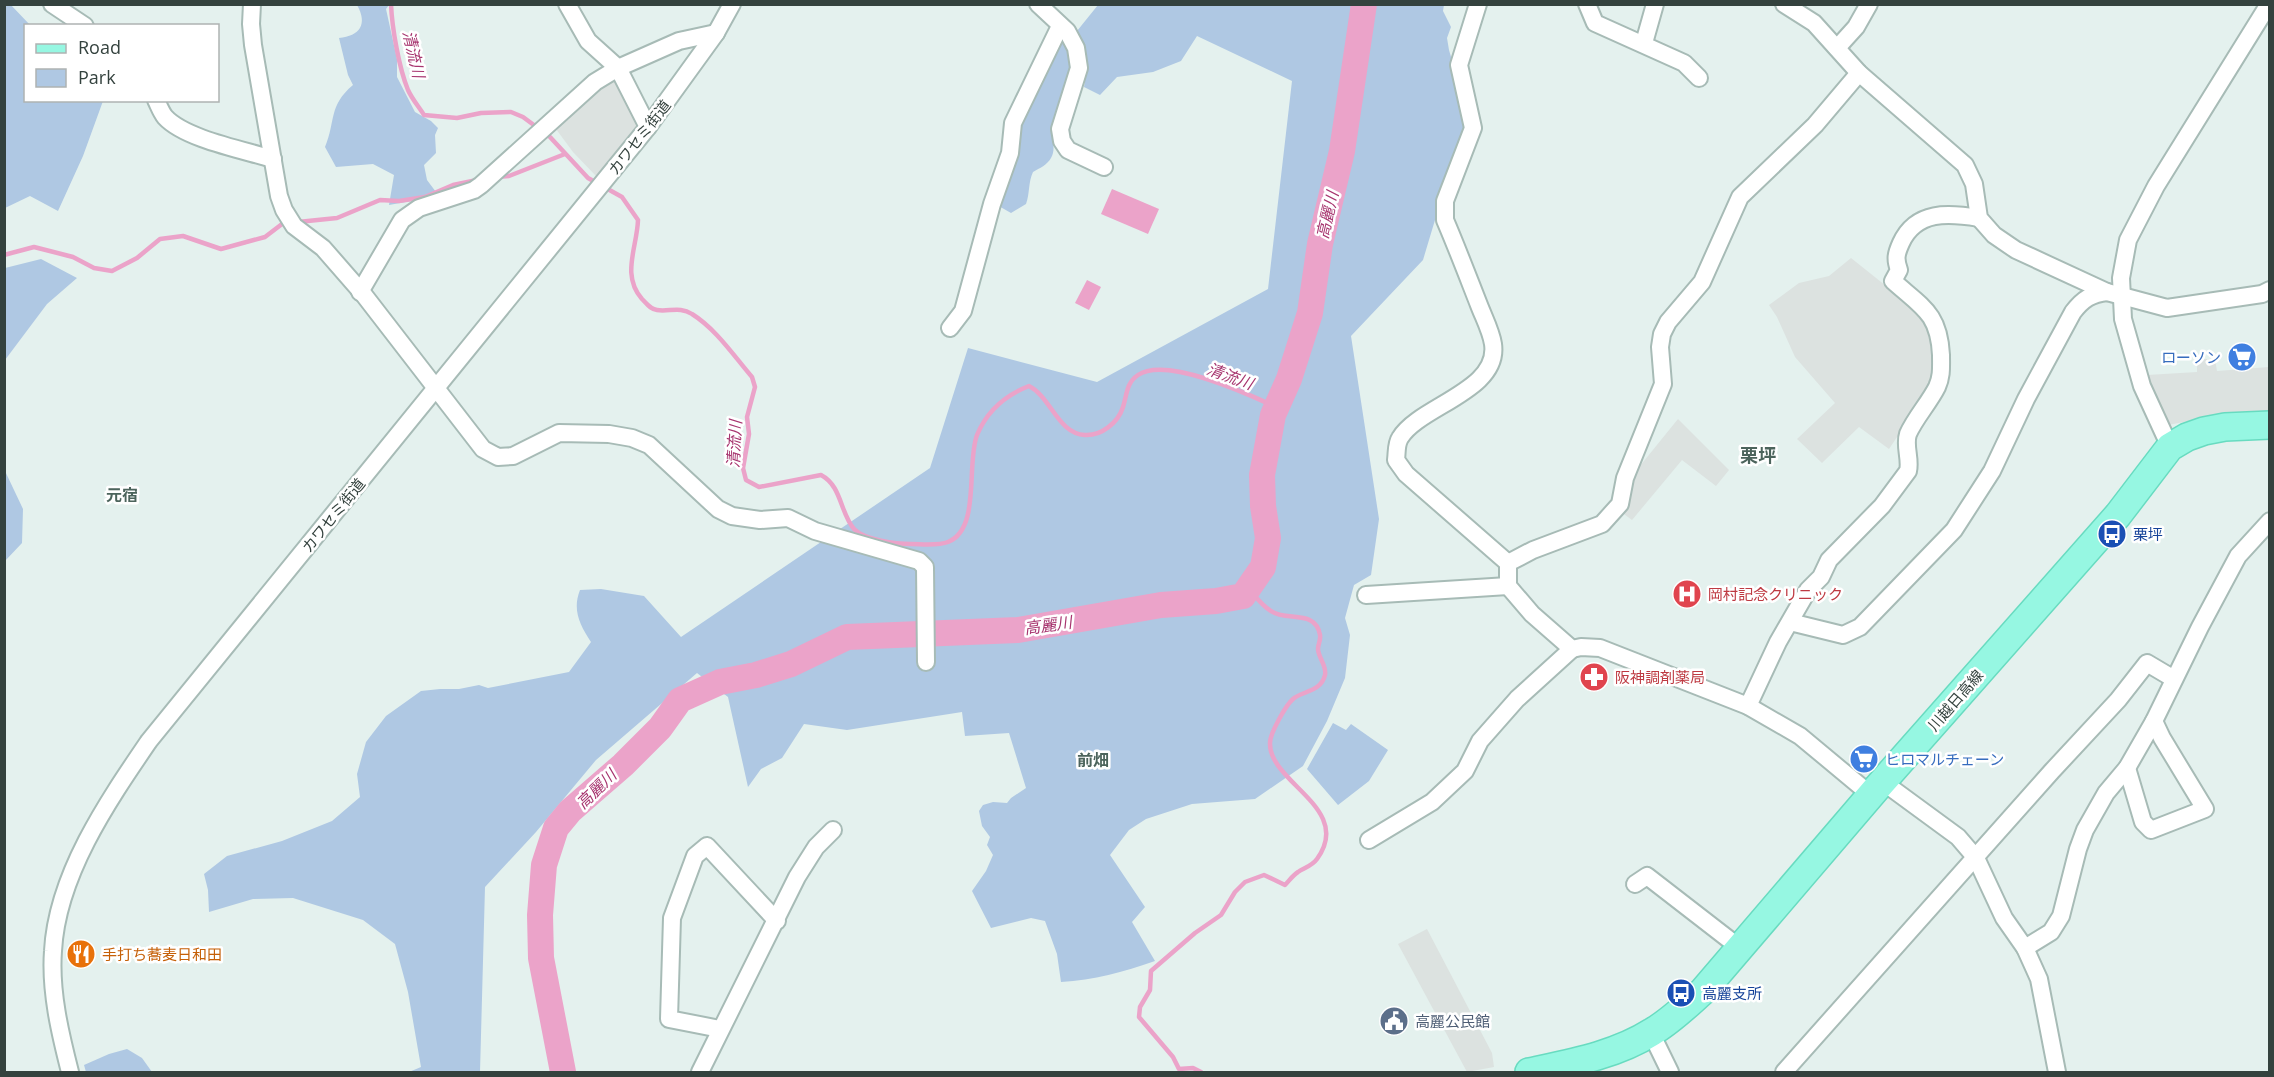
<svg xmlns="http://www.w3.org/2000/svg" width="2274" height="1077" viewBox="0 0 2274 1077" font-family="'Open Sans','Noto Sans JP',sans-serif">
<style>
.green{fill:#afc8e3}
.parking{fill:#dce2e0}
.water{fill:#eba3c9}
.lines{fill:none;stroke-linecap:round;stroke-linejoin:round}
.stream{stroke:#eba3c9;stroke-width:4.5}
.river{stroke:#eba3c9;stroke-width:26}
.street-casing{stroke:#a7bbb6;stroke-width:20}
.primary-casing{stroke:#68dbc0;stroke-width:30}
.street{stroke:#fff;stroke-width:16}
.primary{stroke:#96f7e2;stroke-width:27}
.labels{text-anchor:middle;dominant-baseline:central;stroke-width:5;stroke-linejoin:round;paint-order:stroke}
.street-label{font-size:15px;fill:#34423e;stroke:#fff}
.shop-label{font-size:15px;fill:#366cbe;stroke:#fff;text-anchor:end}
.transit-label{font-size:15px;fill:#164399;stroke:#fff;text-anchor:start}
.health-label{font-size:15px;fill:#be3a42;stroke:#fff;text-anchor:start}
.food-label{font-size:15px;fill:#c56008;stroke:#fff;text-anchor:start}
.service-label{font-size:15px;fill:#4e5e75;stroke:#fff;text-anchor:start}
.water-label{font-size:16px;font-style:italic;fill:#a7356f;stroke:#fff}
.neighbourhood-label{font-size:16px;font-weight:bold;fill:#4c645c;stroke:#fff}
.quarter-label{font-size:18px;font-weight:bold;fill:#4c645c;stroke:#fff}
</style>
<rect width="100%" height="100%" fill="#e4f1ee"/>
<g class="green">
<path d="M10,4L30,25L26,26V100L103,101L83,156L58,211L30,196L5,208L4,5Z"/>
<path d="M357,5H389L386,9L397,59V77L415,112L431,121L438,128L435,135L436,153L424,165L427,180L436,192L428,198L389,205L394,175L373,164L336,167L325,147C336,121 328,106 353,85L348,75L339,38C360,36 368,24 357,5Z"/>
<path d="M1098,5H1444L1443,11L1451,27L1447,38L1449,50L1471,126L1441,200L1423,260L1351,336L1379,519L1371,575L1354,585L1345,618L1350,635L1345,678L1327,721L1303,766L1255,799L1192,804L1146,819L1129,830L1110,855L1145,907L1132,922L1155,961C1123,972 1094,980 1061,982L1057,954L1045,921L1031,918L991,928L972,891L986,871L993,855L987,845L990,837L982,826L979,811L983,805L993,802L1007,803L1011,798L1026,788L1009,733L965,736L962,712L847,730L804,724L782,758L761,769L748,787L728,697L697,673L596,760L536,832L485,887L480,1072H409L421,1067L408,992L395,944L363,920L293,898L253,899L209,912L208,890L204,874L227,856L282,841L332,821L360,797L357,774L366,742L386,716L421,691L440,689H459L479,685L488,688L569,672L591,642C580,625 572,610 580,590L601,589L644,596L681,637L930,468L968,348L1097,382L1268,289L1292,81L1197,36L1181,61L1153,72L1117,77L1100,95L1084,87L1087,67L1077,31Z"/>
<path d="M1061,38C1085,70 1059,94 1053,126C1050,137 1057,148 1051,158C1047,165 1040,168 1033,172C1028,183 1030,193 1026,204L1011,213L997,205L1016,136Z"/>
<path d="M41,259L77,278L47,304L5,360V268Z"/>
<path d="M5,471L23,509L22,543L5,561V569Z"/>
<path d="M1333,723L1346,730L1351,724L1388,750L1369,781L1338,805L1307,769Z"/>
<path d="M127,1049L142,1058L152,1072H86L84,1065L109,1054Z"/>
</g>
<g class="parking">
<path d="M614,76L639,128L597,177L573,152L556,129L580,104Z"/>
<path d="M1851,258L1925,317L1935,336L1937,372L1920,403L1889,449L1859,427L1822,463L1797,439L1835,403L1795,357L1777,317L1769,305L1799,283L1829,276Z"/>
<path d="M2197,359H2215L2217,371L2269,367V413L2205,418L2168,425L2147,375L2197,372Z"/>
<path d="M1678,419L1729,470L1716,486L1682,460L1632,520L1624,514L1623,508L1631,477Z"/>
<path d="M1427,929L1492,1053L1494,1067L1467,1072L1398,944Z"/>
</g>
<g class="water">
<path d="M1112,189L1159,209L1148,234L1101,214Z"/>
<path d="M1087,280L1101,287L1089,310L1075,303Z"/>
</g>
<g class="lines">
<g class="stream">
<path d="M391,4C392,28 399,68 408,90C412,99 419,107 424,115L457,118L481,113L511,112L523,117L550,137L588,178L622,197L638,220C637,248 621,275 642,299C647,304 650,309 657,310C669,312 680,306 692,314C716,329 734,356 752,377L755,387L747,417L749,434L743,468L746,480L759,487L821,475C842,486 840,513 854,529C864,540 897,544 911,544C922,544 938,546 948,542C981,529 966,464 977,435C987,411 1006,395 1029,386C1051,397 1058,434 1085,435C1101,436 1118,423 1123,407C1127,395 1126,383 1138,375C1166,356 1248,394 1276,407"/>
<path d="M497,177L509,176L565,154"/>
<path d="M298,222L337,218L380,200L399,201L425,197L453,185L477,180"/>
<path d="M4,255L34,247L73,257L94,268L112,271L137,258L160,239L183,236L221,249L265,237L282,224H287"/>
<path d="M1201,1072L1193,1068L1179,1069L1173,1057L1139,1017L1140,1007L1150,990L1151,971L1195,933L1221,915L1235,892L1245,882L1264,875L1285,885C1289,881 1293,875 1298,872C1304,868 1312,866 1317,859C1354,808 1269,783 1270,743C1270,733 1286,705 1293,699C1302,691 1321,692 1325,675C1327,666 1318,657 1318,649C1318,644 1321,640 1320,635C1316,609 1286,622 1271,611C1262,606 1255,596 1248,588"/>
</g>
<path class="river" d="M563,1072L541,958L540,915L544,865L556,828L570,811L623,765L660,728L680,700L720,682L756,675L791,664L847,637L1018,630L1161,605L1216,601L1243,596L1263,567L1268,538L1263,506L1262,475L1273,415L1289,379L1310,313L1320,244L1342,151L1364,4"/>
<g class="street-casing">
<g id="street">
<path d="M52,4L85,26"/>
<path d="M252,4L251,24L253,45L279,196L284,210L294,226L323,248L364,295L483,449L498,457L513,456L559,433L609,434L632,438L649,445L718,509L732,516L760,520L788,518L815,531L919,561L925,567L926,662"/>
<path d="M567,4L588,41L618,68L648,127"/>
<path d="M1038,4L1067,31L1076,48L1079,68L1060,129L1062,141L1068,150L1104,167"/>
<path d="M1478,4L1459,65L1473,128L1445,201V220C1457,248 1468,277 1479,305C1484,318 1491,331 1493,344C1500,391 1419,406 1400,438C1396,444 1397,453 1396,460L1406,474L1508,563V586L1532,614L1572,649L1581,647L1600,648L1748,706L1800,736L1871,795"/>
<path d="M1587,4L1595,23L1684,63L1699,78"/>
<path d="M1784,4L1814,23L1859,73L1965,165L1974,184L1979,218L1994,235L2016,250L2107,292L2167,308L2262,294L2270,290"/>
<path d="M1644,43L1655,4"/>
<path d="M1837,48L1856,27L1869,4"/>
<path d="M156,100C159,106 161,112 165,117C185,139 244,150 273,159"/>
<path d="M360,292L402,220L419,208L474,190L481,185L595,82L618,68L679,41L716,33"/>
<path d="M950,328L963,311L992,204L1010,153L1013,123L1060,26"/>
<path d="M2170,447L2142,386L2123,319L2121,278L2128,240L2156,186L2269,4"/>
<path d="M1508,563L1533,550L1602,524L1620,504L1625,478L1663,384L1660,347L1662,334L1668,322L1702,282L1740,197L1815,125L1859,73"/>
<path d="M1366,595L1508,586"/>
<path d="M1790,622L1843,635L1860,627L1954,530L1992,471L2026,399L2073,312C2083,299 2091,294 2107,292"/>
<path d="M1748,706L1778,642L1808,590L1821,577L1829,560L1882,506L1908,471C1911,459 1904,446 1908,434C1915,418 1929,403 1937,387C1942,376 1941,367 1941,355C1939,313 1922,307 1893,281L1899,270C1895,259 1896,254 1901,243C1916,210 1949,213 1979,218"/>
<path d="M2127,768L2143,822L2151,830L2205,809L2162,738L2154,721"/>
<path d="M1883,782L1958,837L1976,858L2004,918L2025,948L2039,979L2057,1072"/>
<path d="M1369,840L1432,802L1465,771L1480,741L1517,699L1572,649"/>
<path d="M1635,884L1647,876L1740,948"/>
<path d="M2025,948L2051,932L2061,916L2078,849L2085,830L2106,793L2127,768L2154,721L2200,627L2238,556L2270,521"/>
<path d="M720,1029L669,1019L672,918L695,856L707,846L777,921"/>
<path d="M1651,1033L1670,1072"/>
<path d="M70,1072C60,1033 50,991 53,951C57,875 108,801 149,741L648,127L716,33L732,4"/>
<path d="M700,1072L797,877L816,847L833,830"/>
<path d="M1784,1072L2052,771L2118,700L2147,663L2174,679"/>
</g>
</g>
<g class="primary-casing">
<path id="primary" d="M1529,1072C1571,1063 1616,1055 1652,1032C1671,1021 1687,1005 1703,991L1876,789L2118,515L2170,447L2187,437L2204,431L2225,427L2270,425"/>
</g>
<use href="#street" class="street"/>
<use href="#primary" class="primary"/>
</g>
<defs>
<g id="supermarket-disc" transform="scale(1.5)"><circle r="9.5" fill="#3f7fe0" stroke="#fff"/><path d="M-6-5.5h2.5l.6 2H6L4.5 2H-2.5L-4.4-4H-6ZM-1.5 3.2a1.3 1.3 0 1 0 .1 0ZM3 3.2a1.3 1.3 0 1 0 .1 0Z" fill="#fff"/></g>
<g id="bus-disc" transform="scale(1.5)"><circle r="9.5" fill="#1a4fb4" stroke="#fff"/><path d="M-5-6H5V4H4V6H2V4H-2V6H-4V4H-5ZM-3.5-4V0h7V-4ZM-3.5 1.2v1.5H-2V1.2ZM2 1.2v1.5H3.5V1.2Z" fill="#fff"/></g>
<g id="hospital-disc" transform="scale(1.5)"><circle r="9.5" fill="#e0444e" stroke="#fff"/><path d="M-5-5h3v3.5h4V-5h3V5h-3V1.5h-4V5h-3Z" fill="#fff"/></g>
<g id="pharmacy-disc" transform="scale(1.5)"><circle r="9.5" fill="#e0444e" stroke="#fff"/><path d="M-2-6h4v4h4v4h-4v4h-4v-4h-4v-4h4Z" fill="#fff"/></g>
<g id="restaurant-disc" transform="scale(1.5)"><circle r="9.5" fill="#e8710a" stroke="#fff"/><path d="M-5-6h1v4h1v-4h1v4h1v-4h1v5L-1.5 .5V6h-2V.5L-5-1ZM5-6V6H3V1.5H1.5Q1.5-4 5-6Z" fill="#fff"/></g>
<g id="civic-disc" transform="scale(1.5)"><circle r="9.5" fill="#5c6f8a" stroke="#fff"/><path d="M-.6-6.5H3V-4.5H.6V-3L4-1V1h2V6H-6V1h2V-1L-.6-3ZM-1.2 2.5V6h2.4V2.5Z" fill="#fff"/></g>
</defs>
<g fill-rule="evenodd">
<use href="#supermarket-disc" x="2242" y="357"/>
<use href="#bus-disc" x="2112" y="534"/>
<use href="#hospital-disc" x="1687" y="594"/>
<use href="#pharmacy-disc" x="1594" y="677"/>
<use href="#supermarket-disc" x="1864" y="759"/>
<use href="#restaurant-disc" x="81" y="954"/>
<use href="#bus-disc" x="1681" y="993"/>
<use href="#civic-disc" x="1394" y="1021"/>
</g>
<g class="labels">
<g class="street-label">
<text transform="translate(639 137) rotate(-52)">カワセミ街道</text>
<text transform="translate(333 515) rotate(-51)">カワセミ街道</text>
<text transform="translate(1955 700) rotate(-49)">川越日高線</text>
</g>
<g class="shop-label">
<text x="2221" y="357">ローソン</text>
<text x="1885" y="759" text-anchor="start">ヒロマルチェーン</text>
</g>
<g class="transit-label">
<text x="2133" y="534">栗坪</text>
<text x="1702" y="993">高麗支所</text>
</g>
<g class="health-label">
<text x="1708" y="594">岡村記念クリニック</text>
<text x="1615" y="677">阪神調剤薬局</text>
</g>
<g class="food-label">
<text x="102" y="954">手打ち蕎麦日和田</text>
</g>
<g class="service-label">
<text x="1415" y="1021">高麗公民館</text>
</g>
<g class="water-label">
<text transform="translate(414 54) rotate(77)">清流川</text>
<text transform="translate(1327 215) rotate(-77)">高麗川</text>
<text transform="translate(1230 376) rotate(20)">清流川</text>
<text transform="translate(734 444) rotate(-87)">清流川</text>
<text transform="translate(1048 625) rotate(-8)">高麗川</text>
<text transform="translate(596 789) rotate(-44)">高麗川</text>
</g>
<g class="neighbourhood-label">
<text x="122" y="495">元宿</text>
<text x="1093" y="760">前畑</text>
</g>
<g class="quarter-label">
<text x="1758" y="455">栗坪</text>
</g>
</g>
<rect width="2274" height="1077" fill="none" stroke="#34423e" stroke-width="12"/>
<rect x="24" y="24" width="195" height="78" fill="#ffffff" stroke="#aeb3b2" stroke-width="1.5"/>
<rect x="36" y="44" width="30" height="9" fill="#96f7e2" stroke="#aeb3b2" stroke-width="1.5"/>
<text x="78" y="54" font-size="18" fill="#34423e">Road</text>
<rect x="36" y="69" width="30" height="18" fill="#afc8e3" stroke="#aeb3b2" stroke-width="1.5"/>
<text x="78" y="84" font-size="18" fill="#34423e">Park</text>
</svg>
